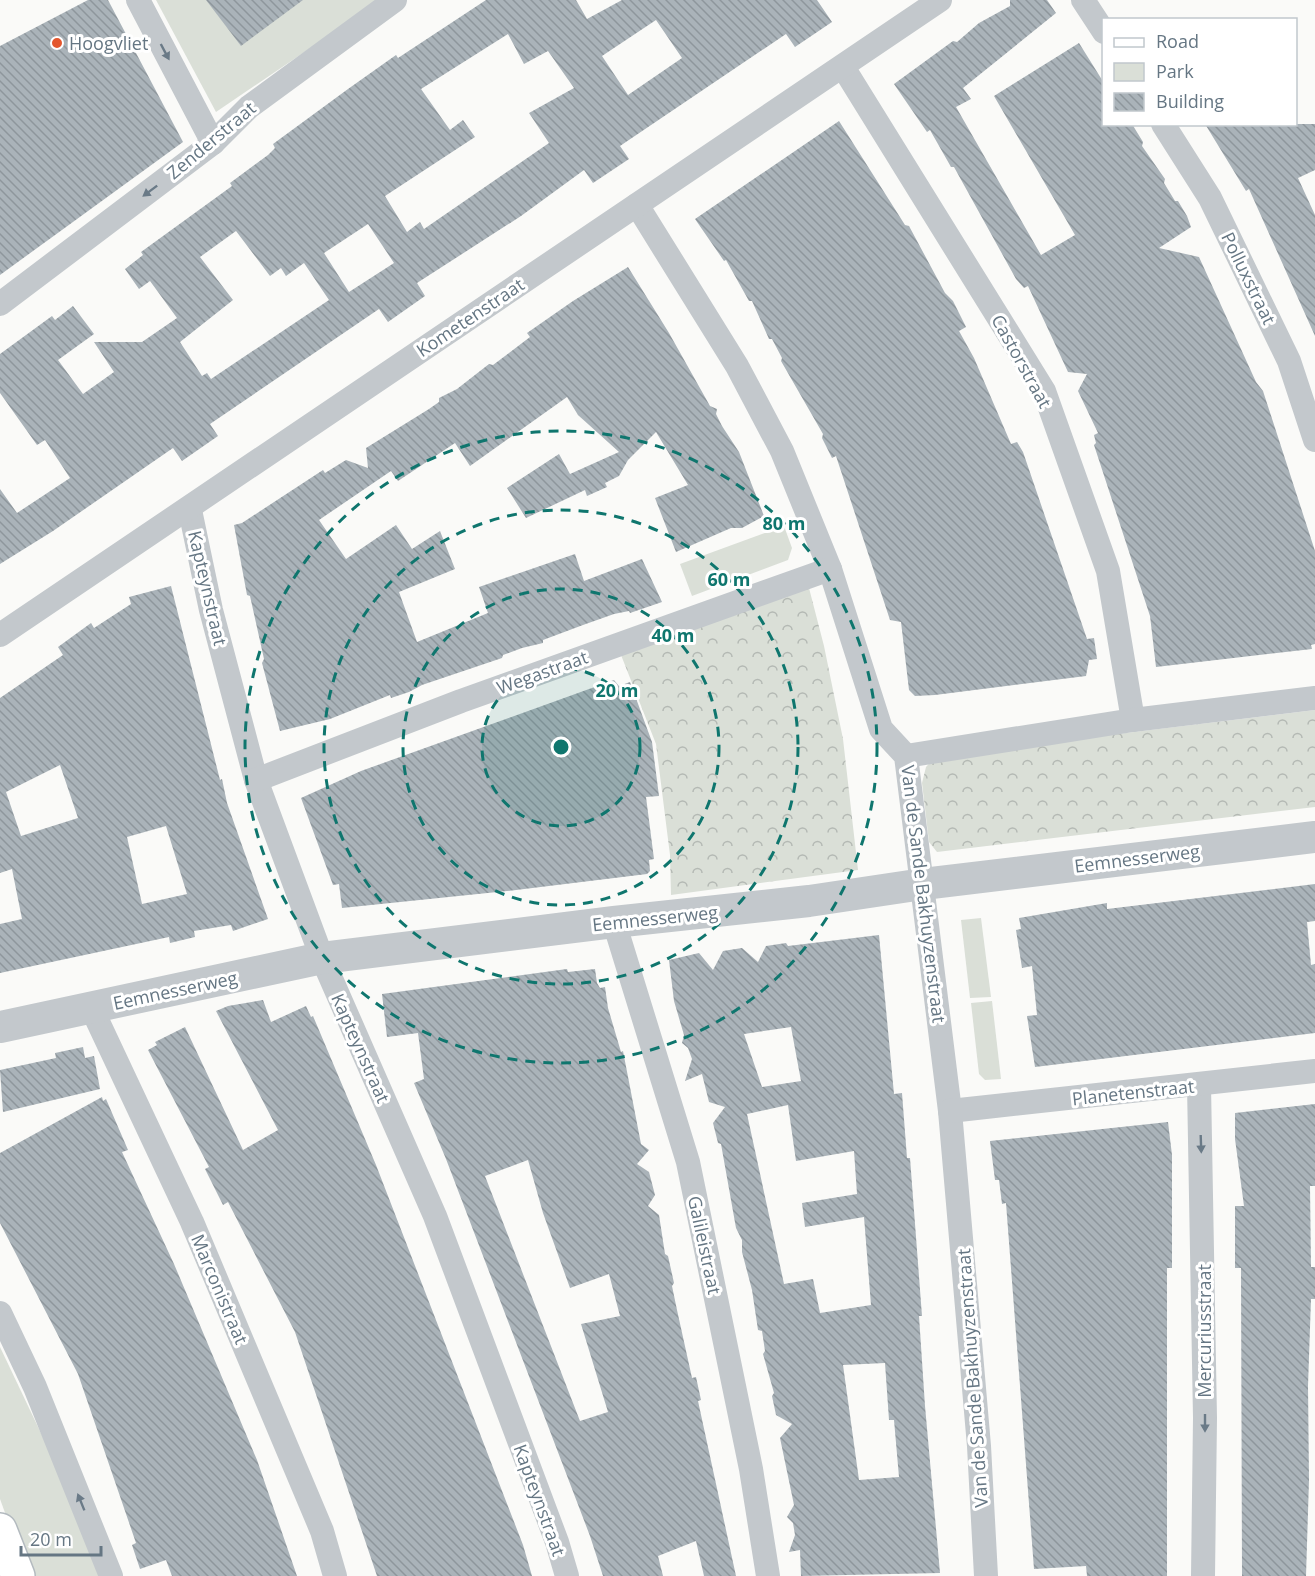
<svg xmlns="http://www.w3.org/2000/svg" width="1315" height="1576" viewBox="0 0 1315 1576" font-family="'Open Sans',sans-serif">
<style>
.green{fill:#dadfd7}
.forest{fill:url(#forest-crowns)}
.building{fill:url(#building-back-hatch);fill-rule:evenodd}
.lines{fill:none;stroke-linecap:round;stroke-linejoin:round}
.secondary-casing{stroke:#b3babf;stroke-width:36}
.minor{stroke:#c3c8cc;stroke-width:24}
.tertiary{stroke:#c3c8cc;stroke-width:32}
.secondary{stroke:#fff;stroke-width:33}
.oneway{fill:#6a7a87}
.ring{fill:none;stroke:#0f766e;stroke-width:3;stroke-dasharray:10 8}
.poi-dot{fill:#e4572e;stroke:#fff;stroke-width:2}
.labels{text-anchor:middle;dominant-baseline:central;stroke-width:6;stroke-linejoin:round;paint-order:stroke}
.poi-label{font-size:18px;fill:#657683;stroke:#fff;text-anchor:start}
.street-label{font-size:18px;fill:#657683;stroke:#fff}
.centre{fill:#0f766e;stroke:#fff;stroke-width:3}
.ring-label{font-size:18px;text-anchor:middle;font-weight:bold;fill:#0f766e;stroke:#fff;stroke-width:6;stroke-linejoin:round;paint-order:stroke}
</style>
<defs>
<pattern id="forest-crowns" width="20" height="18" patternUnits="userSpaceOnUse" patternTransform="scale(1.5)"><rect width="20" height="18" fill="#dadfd7"/><path d="M2 6a3 3 0 1 1 6 0M12 15a3 3 0 1 1 6 0" fill="none" stroke="#b4b9b4"/></pattern>
<pattern id="building-back-hatch" width="6" height="6" patternUnits="userSpaceOnUse" patternTransform="scale(1.5)"><rect width="6" height="6" fill="#aab3b9"/><path d="M-1 5l2 2M0 0l6 6M5-1l2 2" fill="none" stroke="#8e969c"/></pattern>
</defs>
<rect width="100%" height="100%" fill="#fafaf8"/>
<g class="green">
<path d="M156,0H381L216,112Z"/>
<path d="M784,526L792,548L788,560L692,596L680,564Z"/>
<path d="M981,918L991,997L970,998L961,920Z"/>
<path d="M992,1001L1001,1079L985,1080L979,1074L971,1003Z"/>
<path d="M0,1347L49,1450L103,1576H28L0,1499Z"/>
</g>
<g class="forest">
<path d="M809,588L824,646L843,739L858,870L671,895L670,855L656,744L621,655Z"/>
<path d="M1315,710V807L937,852L929,842L922,783L926,767L936,756Z"/>
</g>
<g class="building">
<path d="M88,0H108L183,142L0,275V46Z"/>
<path d="M206,0H303L241,46Z"/>
<path d="M486,0H576L587,19L622,0H817L832,22L795,47L786,34L620,146L629,159L593,183L584,170L521,216L417,283L425,296L388,322L379,309L210,424L218,436L182,461L173,448L53,531L0,564V489L17,513L70,478L45,440L37,445L0,393V354L52,316L55,320L73,306L94,334L58,360L83,394L114,372L94,342H142L177,318L150,281L139,289L125,269L143,255L141,252L232,186L230,183L268,155L275,148L273,144L348,89L396,55L398,58ZM656,20L682,58L628,95L602,56ZM508,34L524,64L548,51L574,88L529,113L549,143L424,229L420,222L407,232L385,196L475,137L463,120L450,130L421,89ZM368,224L394,263L349,292L324,253ZM236,231L270,276L281,268L286,276L304,263L329,300L211,379L207,373L202,376L180,342L233,300L200,257Z"/>
<path d="M1010,0H1047L1056,13L963,88L971,99L956,107L1041,255L1075,235L994,96L1079,43L1104,83V124H1132L1143,142L1142,146L1165,179L1164,183L1175,201H1178L1187,216L1191,227L1159,248L1199,257L1256,382L1263,391L1315,551V644L1311,645L1312,649L1156,667L1150,616L1094,445L1096,443L1094,435L1098,433L1078,391L1087,374L1068,372L1028,286L1024,288L1016,279L954,167H951L930,130L927,132L894,84L953,41L957,42L979,23L1010,6Z"/>
<path d="M839,121L905,225L909,226L945,293L953,301L966,327L959,331L974,358L1011,444L1017,442L1023,452L1087,639L1094,638L1097,659L1089,660L1086,676L935,695L915,696L909,690L901,622L890,620L836,456L832,458L822,438L823,434L781,361L782,358L772,339H769L752,301H749L726,260L724,261L695,219Z"/>
<path d="M1205,124H1315V170L1298,178L1315,215V336L1249,189L1246,191Z"/>
<path d="M628,267L669,333L710,406L717,409L716,414L722,426L739,452L764,516L742,528H731L676,552L655,498L688,485L656,432L628,460L619,476L605,483L607,487L587,496L585,490L526,518L507,488L559,454L570,474L619,452L578,415L567,397L470,466L455,443L398,481L391,471L319,520L346,559L396,525L412,549L440,531L455,569L399,592L417,642L488,613L479,587L575,554L584,581L642,559L662,602L630,613L629,611L614,614L583,625L543,640V643L522,648L503,655L502,658L422,685L409,692L391,698L390,695L330,719L280,731L262,663L264,659L250,596L247,595L234,525L242,523L323,470L325,473L346,460L368,468L366,448L429,409L439,402V398L457,389L489,364L493,365L530,337L527,333L573,301Z"/>
<path d="M171,586L220,780L222,779L227,803L268,919L233,931L231,925L194,931L195,937L170,943L169,937L0,973V924L22,919L12,869L0,873V698L63,655L58,647L91,623L94,628L131,604L129,597ZM60,765L78,818L21,836L6,792ZM166,826L187,894L142,904L127,837Z"/>
<path d="M614,680L619,686L630,682L652,742L659,796L646,797L654,859L649,860L650,871L647,874L507,891L342,908L339,884L333,885L301,798L361,771Z"/>
<path d="M1315,884V921L1307,922L1311,965L1315,964V1033L1035,1067L1027,1016L1037,1015L1032,966L1022,968L1016,930L1021,929L1019,918L1107,903V909Z"/>
<path d="M879,935L894,1094L902,1093L907,1158H910L922,1316H919L925,1406L940,1573L801,1576L800,1550L789,1552L795,1535L793,1523L787,1517L794,1505L780,1438L792,1424L776,1415L772,1396L774,1393L763,1354L765,1351L762,1331L758,1330L752,1290L742,1252V1240L736,1228L721,1144L718,1143L713,1123L725,1107L709,1102L702,1074L685,1081L692,1059L688,1048L682,1043L684,1035L674,1001L669,960L699,953L713,970L723,951L742,948L758,962L766,946L786,943L788,946ZM791,1027L801,1081L762,1087L744,1034ZM788,1105L796,1161L854,1151L857,1194L802,1203L805,1227L864,1217L871,1305L820,1313L813,1279L784,1284L747,1114ZM885,1363L889,1420H894L899,1477L859,1480L843,1365Z"/>
<path d="M567,969L568,972L595,969L597,983L600,988L605,987L608,1008L621,1052L623,1051L641,1144L649,1150L637,1164L649,1172L655,1195L648,1206L659,1215L665,1254L668,1256L674,1283L672,1286L677,1310L692,1378L696,1377L701,1400L698,1401L736,1576H704L696,1541L658,1556L663,1576H603L590,1536L446,1159L414,1083L424,1079L418,1033L387,1037L382,994ZM528,1160L543,1213L570,1288L609,1274L620,1316L581,1324L608,1412L580,1421L485,1176Z"/>
<path d="M263,1000L271,1022L306,1006L311,1017L313,1016L376,1165L523,1545L532,1576H377L295,1332L228,1202L223,1205L205,1169L209,1167L148,1050L157,1045L155,1042L185,1027L243,1150L278,1130L216,1011L228,1006Z"/>
<path d="M83,1047L85,1058L94,1056L100,1089L3,1112L0,1070L56,1058L55,1053Z"/>
<path d="M102,1097L103,1101L106,1099L128,1150L122,1152L174,1264L257,1460L297,1576H172L166,1560L140,1569L132,1545L136,1543L78,1374L0,1223V1153Z"/>
<path d="M1315,1104V1186H1310L1311,1267H1315V1299H1311L1308,1386L1309,1480L1306,1576H1242L1241,1268H1235V1206H1244L1235,1139V1113Z"/>
<path d="M1168,1122L1172,1155V1268H1167V1576H1087L1086,1566L1034,1569L1006,1203L1002,1204L999,1180H995L990,1141Z"/>
</g>
<g class="lines">
<g class="secondary-casing">
<path id="secondary" d="M0,1530L18,1576"/>
</g>
<g class="minor">
<path d="M138,0L213,143"/>
<path d="M1083,0L1104,32"/>
<path d="M843,67L1044,391L1108,571L1133,720"/>
<path d="M1163,124L1210,198L1289,361L1315,440"/>
<path d="M637,205L737,366L782,451L830,569L881,729L906,756L950,1111L979,1446L986,1576"/>
<path d="M0,304L213,143L249,107L395,0"/>
<path d="M190,510L211,610L256,780L322,958L435,1216L557,1542L567,1576"/>
<path d="M0,635L940,0"/>
<path d="M906,756L1133,720L1315,698"/>
<path d="M256,780L461,701L830,569"/>
<path d="M614,922L688,1162L751,1469L768,1576"/>
<path d="M91,1007L192,1222L322,1531L335,1576"/>
<path d="M1199,1085L1205,1418L1203,1576"/>
<path d="M950,1111L1315,1071"/>
<path d="M0,1313L35,1387L111,1576"/>
</g>
<path class="tertiary" d="M0,1027L322,958L614,922L809,901L923,884L1315,837"/>
<use href="#secondary" class="secondary"/>
</g>
<defs><path id="oneway-solid" d="M-6-.8H1V-3.2L6.5 0L1 3.2V.8H-6Z" transform="scale(1.5)"/></defs>
<g class="oneway">
<use href="#oneway-solid" transform="translate(165 52) rotate(62)"/>
<use href="#oneway-solid" transform="translate(150 191) rotate(143)"/>
<use href="#oneway-solid" transform="translate(1201 1144) rotate(88)"/>
<use href="#oneway-solid" transform="translate(1205 1423) rotate(90)"/>
<use href="#oneway-solid" transform="translate(81 1502) rotate(-112)"/>
</g>
<circle cx="561" cy="747" r="79" fill="#0f766e" fill-opacity=".12"/>
<g class="ring">
<circle cx="561" cy="747" r="79"/>
<circle cx="561" cy="747" r="158"/>
<circle cx="561" cy="747" r="237"/>
<circle cx="561" cy="747" r="316"/>
</g>
<circle class="poi-dot" cx="57" cy="43" r="6"/>
<g class="labels">
<g class="poi-label">
<text x="69" y="43">Hoogvliet</text>
</g>
<g class="street-label">
<text transform="translate(211 140) rotate(-40)">Zenderstraat</text>
<text transform="translate(1249 278) rotate(64)">Polluxstraat</text>
<text transform="translate(470 317) rotate(-34)">Kometenstraat</text>
<text transform="translate(1022 361) rotate(61)">Castorstraat</text>
<text transform="translate(208 588) rotate(77)">Kapteynstraat</text>
<text transform="translate(542 672) rotate(-20)">Wegastraat</text>
<text transform="translate(1137 858) rotate(-7)">Eemnesserweg</text>
<text transform="translate(924 894) rotate(83)">Van de Sande Bakhuyzenstraat</text>
<text transform="translate(655 918) rotate(-6)">Eemnesserweg</text>
<text transform="translate(175 990) rotate(-12)">Eemnesserweg</text>
<text transform="translate(361 1048) rotate(66)">Kapteynstraat</text>
<text transform="translate(1133 1092) rotate(-6)">Planetenstraat</text>
<text transform="translate(705 1245) rotate(78)">Galileistraat</text>
<text transform="translate(220 1289) rotate(67)">Marconistraat</text>
<text transform="translate(1204 1331) rotate(-90)">Mercuriusstraat</text>
<text transform="translate(972 1378) rotate(-94)">Van de Sande Bakhuyzenstraat</text>
<text transform="translate(540 1500) rotate(70)">Kapteynstraat</text>
</g>
</g>
<circle cx="561" cy="747" r="9" class="centre"/>
<g class="ring-label">
<text x="784" y="530">80 m</text>
<text x="729" y="586">60 m</text>
<text x="673" y="642">40 m</text>
<text x="617" y="697">20 m</text>
</g>
<rect x="1102" y="18" width="195" height="108" fill="#ffffff" stroke="#c1c8cd" stroke-width="1.5"/>
<rect x="1114" y="38" width="30" height="9" fill="#ffffff" stroke="#c1c8cd" stroke-width="1.5"/>
<text x="1156" y="48" font-size="18" fill="#657683">Road</text>
<rect x="1114" y="63" width="30" height="18" fill="#dadfd7" stroke="#c1c8cd" stroke-width="1.5"/>
<text x="1156" y="78" font-size="18" fill="#657683">Park</text>
<rect x="1114" y="93" width="30" height="18" fill="url(#building-back-hatch)" stroke="#c1c8cd" stroke-width="1.5"/>
<text x="1156" y="108" font-size="18" fill="#657683">Building</text>
<path d="M21 1546v9h80v-9" fill="none" stroke="#657683" stroke-width="3"/>
<text x="30" y="1546" font-size="18" fill="#657683" stroke="#ffffff" stroke-width="4.5" paint-order="stroke">20 m</text>
</svg>
